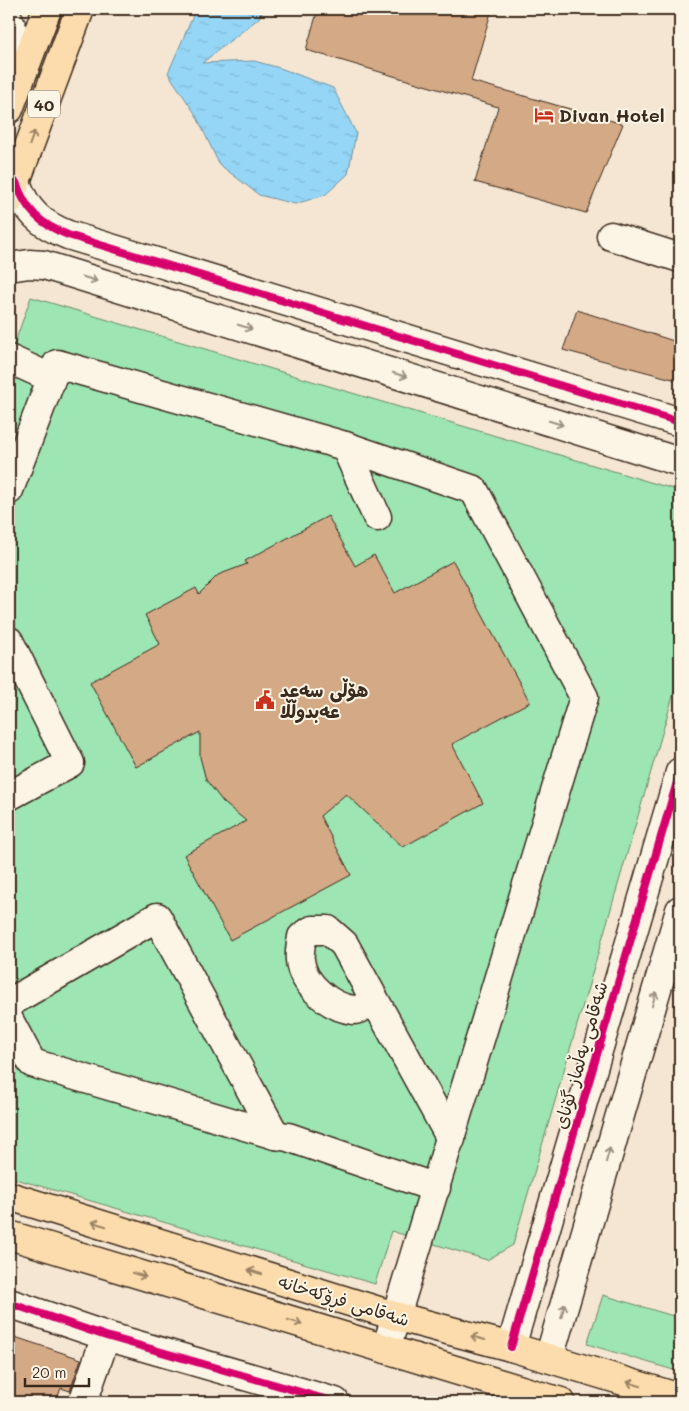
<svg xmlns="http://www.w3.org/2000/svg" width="689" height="1411" viewBox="0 0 689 1411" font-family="Mali,'Playpen Sans Arabic',sans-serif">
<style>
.grass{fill:#9de5b3;stroke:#6c8868}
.water{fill:url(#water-ripples);stroke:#7191a0}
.building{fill:#d4a985;stroke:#3b2a1e}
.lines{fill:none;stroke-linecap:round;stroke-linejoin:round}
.minor-casing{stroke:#3b2a1e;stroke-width:31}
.major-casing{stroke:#3b2a1e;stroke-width:31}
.minor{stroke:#fcf5e5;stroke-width:28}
.major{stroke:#fcdcac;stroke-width:28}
.cycleway-casing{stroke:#fcf5e5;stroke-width:11}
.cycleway{stroke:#d6006c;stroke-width:8}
.oneway{stroke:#9c8365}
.oneway2{stroke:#9c9082}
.labels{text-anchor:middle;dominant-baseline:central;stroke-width:4;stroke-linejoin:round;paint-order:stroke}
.shield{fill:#fcf5e5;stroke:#75675a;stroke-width:1}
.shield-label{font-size:16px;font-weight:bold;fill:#3b2a1e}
.poi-label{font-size:18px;font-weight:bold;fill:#3b2a1e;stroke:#fcf5e5;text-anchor:start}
.street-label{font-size:18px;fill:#3b2a1e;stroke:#fcf5e5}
</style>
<defs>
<pattern id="water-ripples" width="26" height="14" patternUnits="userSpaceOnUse" patternTransform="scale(1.25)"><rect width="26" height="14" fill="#95d6f7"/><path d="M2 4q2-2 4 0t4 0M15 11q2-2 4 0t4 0" fill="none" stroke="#81b8d3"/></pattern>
</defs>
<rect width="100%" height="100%" fill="#f4e6d2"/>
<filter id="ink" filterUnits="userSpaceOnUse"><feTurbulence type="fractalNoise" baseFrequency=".02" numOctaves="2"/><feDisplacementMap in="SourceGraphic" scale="10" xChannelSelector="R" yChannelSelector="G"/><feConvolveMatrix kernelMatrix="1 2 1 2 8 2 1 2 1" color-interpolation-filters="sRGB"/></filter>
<g filter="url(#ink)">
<g class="grass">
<path d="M31,297L680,491V672L513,1245L487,1260L391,1231L375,1284L9,1177V359Z"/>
<path d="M603,1295L680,1318V1372L587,1344Z"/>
</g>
<path class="water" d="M196,9H264L259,18L202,63L254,61L280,68L333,88L356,133L348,174L325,195L295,204L259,195L219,164L196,115L168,73Z"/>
<g class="building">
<path d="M318,9H492L471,81L623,124L586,213L475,182L498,107L306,50Z"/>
<path d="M577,310L680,343V381L563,350Z"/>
<path d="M328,516L355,566L374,555L395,593L453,561L530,702L452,744L483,803L403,847L346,794L320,816L351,875L230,940L184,855L246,821L223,802L206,780L200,757V732L136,767L90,682L160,644L145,615L196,588L199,594L218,575L247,564L245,561Z"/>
<path d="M9,1335L81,1359L70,1391L61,1388L56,1402H9Z"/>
</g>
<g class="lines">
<g class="minor-casing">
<g id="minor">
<path d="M9,20L25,68"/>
<path d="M16,182C26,211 40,224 68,235L680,422"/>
<path d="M611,236L680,258"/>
<path d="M9,267L29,264L44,265L680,462"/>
<path d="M9,359L51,378"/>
<path d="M345,446L377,517"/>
<path d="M9,490L57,364L345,446L474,490L584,697L386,1349"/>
<path d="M9,641L70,763L9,796"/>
<path d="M375,1001C369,1004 360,1010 354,1010C331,1008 302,984 300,960C299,953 301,944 302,937L312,930H328L344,944L451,1139"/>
<path d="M9,1003L157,917L275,1135"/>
<path d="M9,1020L32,1063L275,1135L288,1137L436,1188"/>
<path d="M9,1303L106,1336L335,1402"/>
<path d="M511,1347L680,772"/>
<path d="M549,1358L680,910"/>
<path d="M83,1402L106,1336"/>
</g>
</g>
<g class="major-casing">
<g id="major">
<path d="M9,109L47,9"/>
<path d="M9,200L80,9"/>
<path d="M9,1196L395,1316L511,1347L680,1398"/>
<path d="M9,1235L561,1402"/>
</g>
</g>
<use href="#minor" class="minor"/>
<use href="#major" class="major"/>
<g class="cycleway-casing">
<g id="cycleway">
<path d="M16,182C26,211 40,224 68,235L680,422"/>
<path d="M9,1303L106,1336L335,1402"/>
<path d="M511,1347L680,772"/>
</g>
</g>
<use href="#cycleway" class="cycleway"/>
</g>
<defs><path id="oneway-shaft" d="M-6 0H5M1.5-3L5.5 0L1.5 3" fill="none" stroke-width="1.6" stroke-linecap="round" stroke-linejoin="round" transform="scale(1.25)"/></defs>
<g class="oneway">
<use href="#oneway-shaft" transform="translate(32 138) rotate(-70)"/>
<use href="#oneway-shaft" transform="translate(99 1224) rotate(-163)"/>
<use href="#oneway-shaft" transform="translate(255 1272) rotate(-163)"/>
<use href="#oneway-shaft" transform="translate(139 1275) rotate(17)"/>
<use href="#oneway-shaft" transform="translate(295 1322) rotate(17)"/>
<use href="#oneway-shaft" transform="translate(478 1338) rotate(-165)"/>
<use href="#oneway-shaft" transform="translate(634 1384) rotate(-163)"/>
</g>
<g class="oneway2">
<use href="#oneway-shaft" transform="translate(90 279) rotate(17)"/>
<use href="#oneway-shaft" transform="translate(245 327) rotate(17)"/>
<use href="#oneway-shaft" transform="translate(400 375) rotate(17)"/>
<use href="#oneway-shaft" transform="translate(556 423) rotate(17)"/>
<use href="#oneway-shaft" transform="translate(654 999) rotate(-74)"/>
<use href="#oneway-shaft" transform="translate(608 1155) rotate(-74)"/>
<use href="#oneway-shaft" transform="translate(563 1311) rotate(-75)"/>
</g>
</g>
<defs>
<g id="hotel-bare" transform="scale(1.5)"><path d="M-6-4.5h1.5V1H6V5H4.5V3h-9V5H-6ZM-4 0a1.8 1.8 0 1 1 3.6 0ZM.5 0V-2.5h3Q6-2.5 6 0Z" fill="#c8321e" stroke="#fcf5e5" stroke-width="2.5" paint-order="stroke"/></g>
<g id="civic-bare" transform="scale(1.5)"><path d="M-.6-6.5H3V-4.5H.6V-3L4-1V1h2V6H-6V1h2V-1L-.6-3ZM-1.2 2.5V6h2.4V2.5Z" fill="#c8321e" stroke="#fcf5e5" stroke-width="2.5" paint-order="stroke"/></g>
</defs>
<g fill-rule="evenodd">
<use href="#hotel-bare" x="544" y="115"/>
<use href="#civic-bare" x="265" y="700"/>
</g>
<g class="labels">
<rect class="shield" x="28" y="90.5" width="32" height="27" rx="4"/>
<g class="shield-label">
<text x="44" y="104">40</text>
</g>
<g class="poi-label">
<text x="559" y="115">Divan Hotel</text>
<text x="280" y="690">ھۆڵی سەعد<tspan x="280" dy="21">عەبدوڵڵا</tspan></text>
</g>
<g class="street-label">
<text transform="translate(580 1055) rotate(-74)">شەقامی یەڵماز گۆنای</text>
<text transform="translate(344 1300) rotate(17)">شەقامی فڕۆکەخانە</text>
</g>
</g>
<rect width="689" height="1411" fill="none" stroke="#fcf5e5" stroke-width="30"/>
<rect x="15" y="15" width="659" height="1381" fill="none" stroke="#3b2a1e" stroke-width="2" filter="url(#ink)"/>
<path d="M25 1378v8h64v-8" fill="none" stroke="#3b2a1e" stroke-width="2.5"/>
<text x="32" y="1378" font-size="15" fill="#3b2a1e" stroke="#fcf5e5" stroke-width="4" paint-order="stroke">20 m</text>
</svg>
